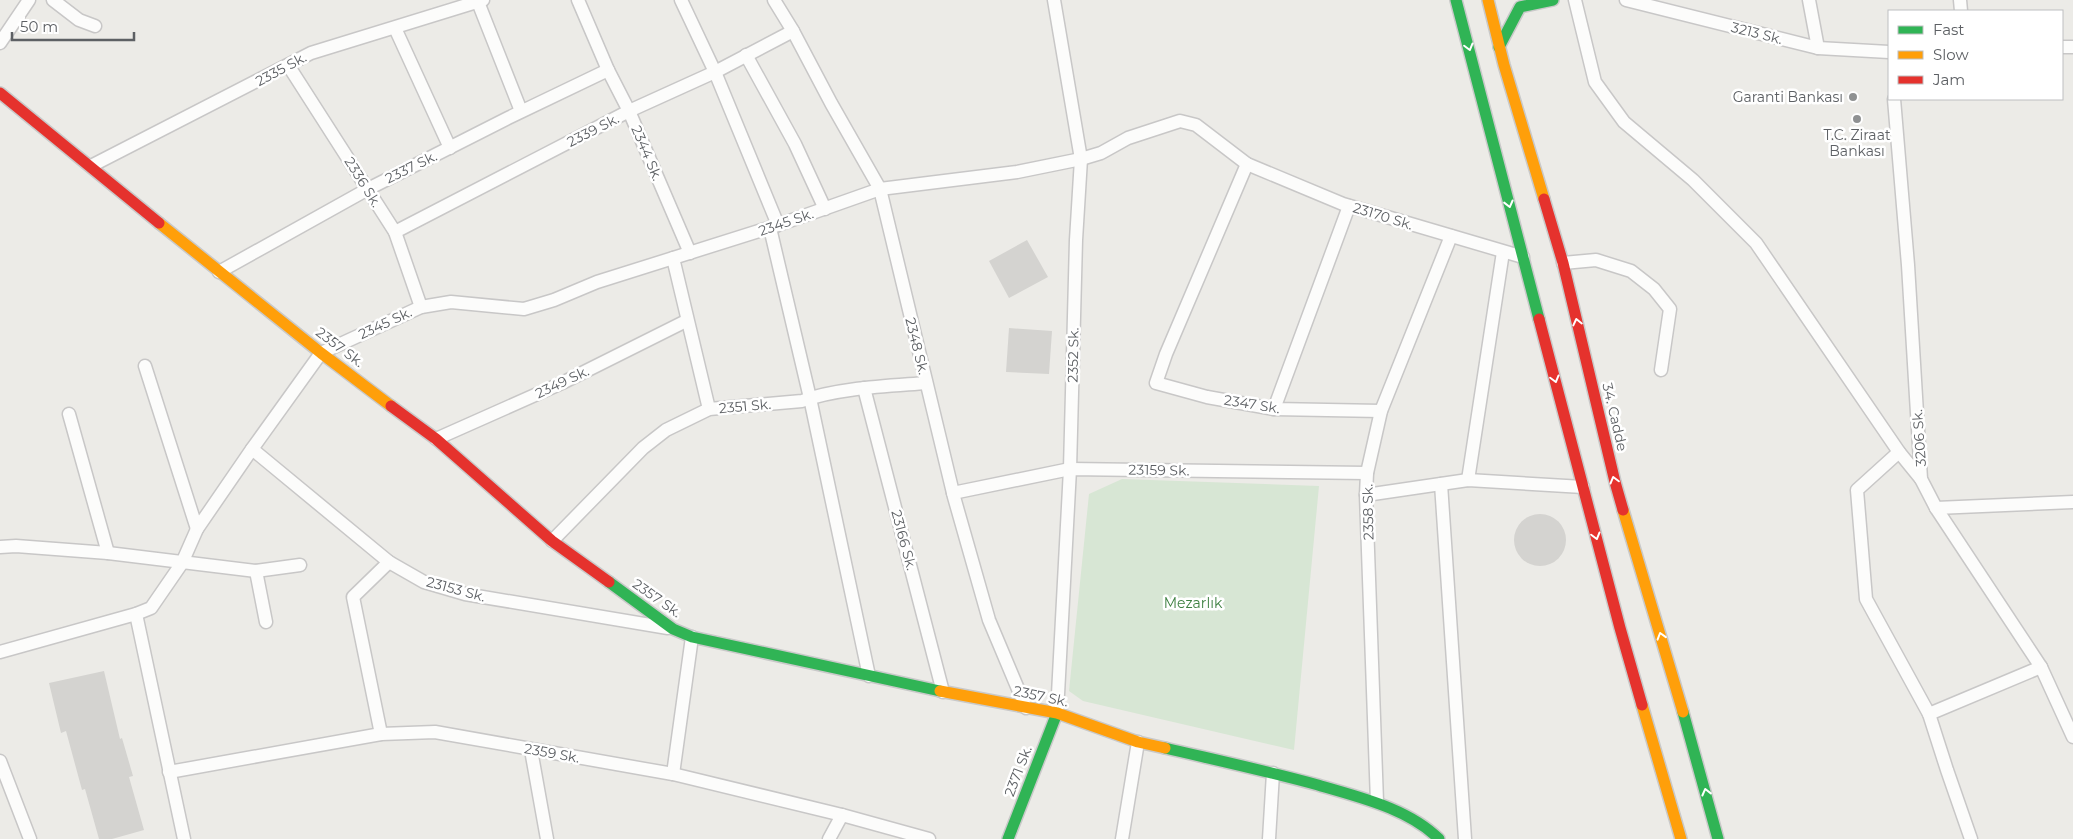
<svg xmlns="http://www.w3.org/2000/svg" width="2073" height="839" viewBox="0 0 2073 839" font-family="Montserrat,sans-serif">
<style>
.green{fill:#d7e6d4}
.building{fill:#d4d3d0}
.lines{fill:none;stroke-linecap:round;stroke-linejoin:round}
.street-casing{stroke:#c8c7c7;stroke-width:15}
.fast-casing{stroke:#c9c9c9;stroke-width:14}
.slow-casing{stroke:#c9c9c9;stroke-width:14}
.jam-casing{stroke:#c9c9c9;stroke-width:14}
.street{stroke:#fcfcfb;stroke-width:12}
.fast{stroke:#30b455;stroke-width:11}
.slow{stroke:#ff9f0a;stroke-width:11}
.jam{stroke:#e5322d;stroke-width:11}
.oneway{stroke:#fff}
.poi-dot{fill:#8f9192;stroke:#fff;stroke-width:2}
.labels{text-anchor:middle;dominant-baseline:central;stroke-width:5;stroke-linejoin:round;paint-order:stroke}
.street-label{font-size:14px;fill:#5d6064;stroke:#fff}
.poi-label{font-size:14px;fill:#5d6064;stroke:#fff;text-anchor:end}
.park-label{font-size:14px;fill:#3f8142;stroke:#fff}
</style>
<rect width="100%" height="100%" fill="#ecebe7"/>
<path class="green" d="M1122,479L1319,486L1294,750L1083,701L1069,691L1089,494Z"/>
<g class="building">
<path d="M1027,240L1048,277L1009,298L989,261Z"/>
<path d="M1009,328L1052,331L1049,374L1006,372Z"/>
<circle cx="1540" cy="540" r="26"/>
<path d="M104,671L120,739L122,738L133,776L129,777L144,830L112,839H99L85,789L82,790L66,731L61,733L49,683Z"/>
</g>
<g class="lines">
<g class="street-casing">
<g id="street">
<path d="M53,0L79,20L95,26"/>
<path d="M578,0L608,70L629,111L690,253"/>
<path d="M681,0L715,72L778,225"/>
<path d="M774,0L793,31L831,103L880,189L954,497L989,620L1026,708"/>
<path d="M1054,0L1081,159L1076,240L1070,469L1057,713"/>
<path d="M1575,0L1595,82L1624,122L1693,180L1756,243L1899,452L1921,479"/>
<path d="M1626,0L1818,48L1889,52"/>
<path d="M1809,0L1818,48"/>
<path d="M1960,0L1961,11"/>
<path d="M478,2L521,111"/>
<path d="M395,28L450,148"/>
<path d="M0,43L29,0"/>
<path d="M2062,47H2073"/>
<path d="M746,55L795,144L825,209"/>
<path d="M288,65L395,232L421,307"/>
<path d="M1894,99L1908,265L1921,479L1936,508L2041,667L2073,737"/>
<path d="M1247,164L1166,354L1156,383L1207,397L1274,409L1381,411"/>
<path d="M91,166L311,53L483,0"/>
<path d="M770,228L810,398L869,676"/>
<path d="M395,232L629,111L715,72L793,31"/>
<path d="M673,258L709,409"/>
<path d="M1563,263L1596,260L1631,271L1654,289L1670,309L1661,370"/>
<path d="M219,272L368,189L508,118L608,70"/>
<path d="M145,366L197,529"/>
<path d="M864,388L943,692"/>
<path d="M1274,409L1349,206"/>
<path d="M69,414L108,553"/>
<path d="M436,439L562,383L686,321"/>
<path d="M252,449L389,562L424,582L465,594L668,628"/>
<path d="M1899,452L1857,490L1866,599L1929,714L2041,667"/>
<path d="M1468,480L1503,252"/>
<path d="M1441,484L1465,839"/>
<path d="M953,493L1070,469L1367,473"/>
<path d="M1366,495L1468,480L1583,487"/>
<path d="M1936,508L2073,502"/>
<path d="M552,541L643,448L666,430L709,409L802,401C836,388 889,386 926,383"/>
<path d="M0,547L16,546L108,553L256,571L300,565"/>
<path d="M256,571L266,622"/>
<path d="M136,614L184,839"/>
<path d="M0,652L136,614L151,608L182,563L197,529L252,449L321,353L421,307L451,302L524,309L554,300L597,282L778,225L880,189L1017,172L1081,159L1101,153L1128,138L1180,121L1196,125L1247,164L1343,204L1523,257"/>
<path d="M1929,714L1947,770L1971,839"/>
<path d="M381,734L353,597L389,562"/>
<path d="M531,750L547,839"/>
<path d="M0,761L30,839"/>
<path d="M169,772L381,734L435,732L673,774L842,815L929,839"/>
<path d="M673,774L692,637"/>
<path d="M1377,802L1366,495L1367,473L1381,411L1451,236"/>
<path d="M829,839L842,815"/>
<path d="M1122,839L1138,742"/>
<path d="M1269,839L1273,773"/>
</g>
</g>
<g class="fast-casing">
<g id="fast">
<path d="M1456,0L1539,319"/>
<path d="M1499,47L1520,7L1553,0"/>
<path d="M609,582L673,629L692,637L940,691"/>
<path d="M1683,712L1718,839"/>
<path d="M1165,748C1216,760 1267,771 1318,785C1358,797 1408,808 1439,839"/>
<path d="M1008,839L1057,713"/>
</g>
</g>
<g class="slow-casing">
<g id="slow">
<path d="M1488,0L1504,65L1544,199"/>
<path d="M159,223L321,353L391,406"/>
<path d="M1623,510L1683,712"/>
<path d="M940,691L1057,713L1138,742L1165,748"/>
<path d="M1642,705L1681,839"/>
</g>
</g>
<g class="jam-casing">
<g id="jam">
<path d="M0,93L159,223"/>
<path d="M1544,199L1563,263L1615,482L1623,510"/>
<path d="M1539,319L1620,628L1642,705"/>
<path d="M391,406L436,439L552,541L609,582"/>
</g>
</g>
<use href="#street" class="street"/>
<use href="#fast" class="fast"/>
<use href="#slow" class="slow"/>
<use href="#jam" class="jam"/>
</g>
<defs><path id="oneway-chevron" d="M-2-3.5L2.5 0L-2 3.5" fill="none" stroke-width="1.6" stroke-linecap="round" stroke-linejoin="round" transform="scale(1.25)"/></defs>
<g class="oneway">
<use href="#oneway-chevron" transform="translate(1469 47) rotate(75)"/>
<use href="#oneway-chevron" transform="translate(1509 204) rotate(76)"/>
<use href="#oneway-chevron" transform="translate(1577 322) rotate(-103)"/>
<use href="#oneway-chevron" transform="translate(1555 379) rotate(75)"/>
<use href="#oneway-chevron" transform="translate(1614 480) rotate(-105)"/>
<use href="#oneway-chevron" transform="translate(1596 536) rotate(75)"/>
<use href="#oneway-chevron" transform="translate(1661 636) rotate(-107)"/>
<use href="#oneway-chevron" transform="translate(1706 792) rotate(-104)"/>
</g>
<g class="poi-dot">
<circle cx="1853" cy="97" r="5"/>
<circle cx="1857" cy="119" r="5"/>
</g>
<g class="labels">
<g class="street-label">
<text transform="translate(1757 33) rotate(14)">3213 Sk.</text>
<text transform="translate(281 69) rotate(-28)">2335 Sk.</text>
<text transform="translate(593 130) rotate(-27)">2339 Sk.</text>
<text transform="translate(647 153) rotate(67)">2344 Sk.</text>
<text transform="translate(411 167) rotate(-26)">2337 Sk.</text>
<text transform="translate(363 182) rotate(58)">2336 Sk.</text>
<text transform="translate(1383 216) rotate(17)">23170 Sk.</text>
<text transform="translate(786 222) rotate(-19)">2345 Sk.</text>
<text transform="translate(385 323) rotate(-25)">2345 Sk.</text>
<text transform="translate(917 346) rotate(76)">2348 Sk.</text>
<text transform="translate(340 347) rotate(37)">2357 Sk.</text>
<text transform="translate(1073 355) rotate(-89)">2352 Sk.</text>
<text transform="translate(562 382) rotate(-25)">2349 Sk.</text>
<text transform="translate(1252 404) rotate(9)">2347 Sk.</text>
<text transform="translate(745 406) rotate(-5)">2351 Sk.</text>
<text transform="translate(1615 417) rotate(77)">34. Cadde</text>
<text transform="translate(1919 438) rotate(-94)">3206 Sk.</text>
<text transform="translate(1159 470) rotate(1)">23159 Sk.</text>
<text transform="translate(1368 512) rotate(-91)">2358 Sk.</text>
<text transform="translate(904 540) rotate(75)">23166 Sk.</text>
<text transform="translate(456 589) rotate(15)">23153 Sk.</text>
<text transform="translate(657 598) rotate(35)">2357 Sk.</text>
<text transform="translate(1041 696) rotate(12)">2357 Sk.</text>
<text transform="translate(552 753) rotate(10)">2359 Sk.</text>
<text transform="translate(1018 771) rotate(-69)">2371 Sk.</text>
</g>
<g class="poi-label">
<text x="1843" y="97">Garanti Bankası</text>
<text x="1857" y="135" text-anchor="middle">T.C. Ziraat<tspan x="1857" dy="16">Bankası</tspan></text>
</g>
<g class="park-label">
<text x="1193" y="603">Mezarlık</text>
</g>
</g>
<rect x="1888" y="10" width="175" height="90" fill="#ffffff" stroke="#bebfc1"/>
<rect x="1898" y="26" width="25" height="8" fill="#30b455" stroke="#bebfc1"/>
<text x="1933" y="35" font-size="15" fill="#5d6064">Fast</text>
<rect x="1898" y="51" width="25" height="8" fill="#ff9f0a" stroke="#bebfc1"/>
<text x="1933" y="60" font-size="15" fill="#5d6064">Slow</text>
<rect x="1898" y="76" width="25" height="8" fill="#e5322d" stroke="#bebfc1"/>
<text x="1933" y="85" font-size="15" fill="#5d6064">Jam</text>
<path d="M12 32v8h122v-8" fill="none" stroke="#5d6064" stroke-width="2.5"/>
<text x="20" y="32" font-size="15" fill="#5d6064" stroke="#ffffff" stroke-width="4" paint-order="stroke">50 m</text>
</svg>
